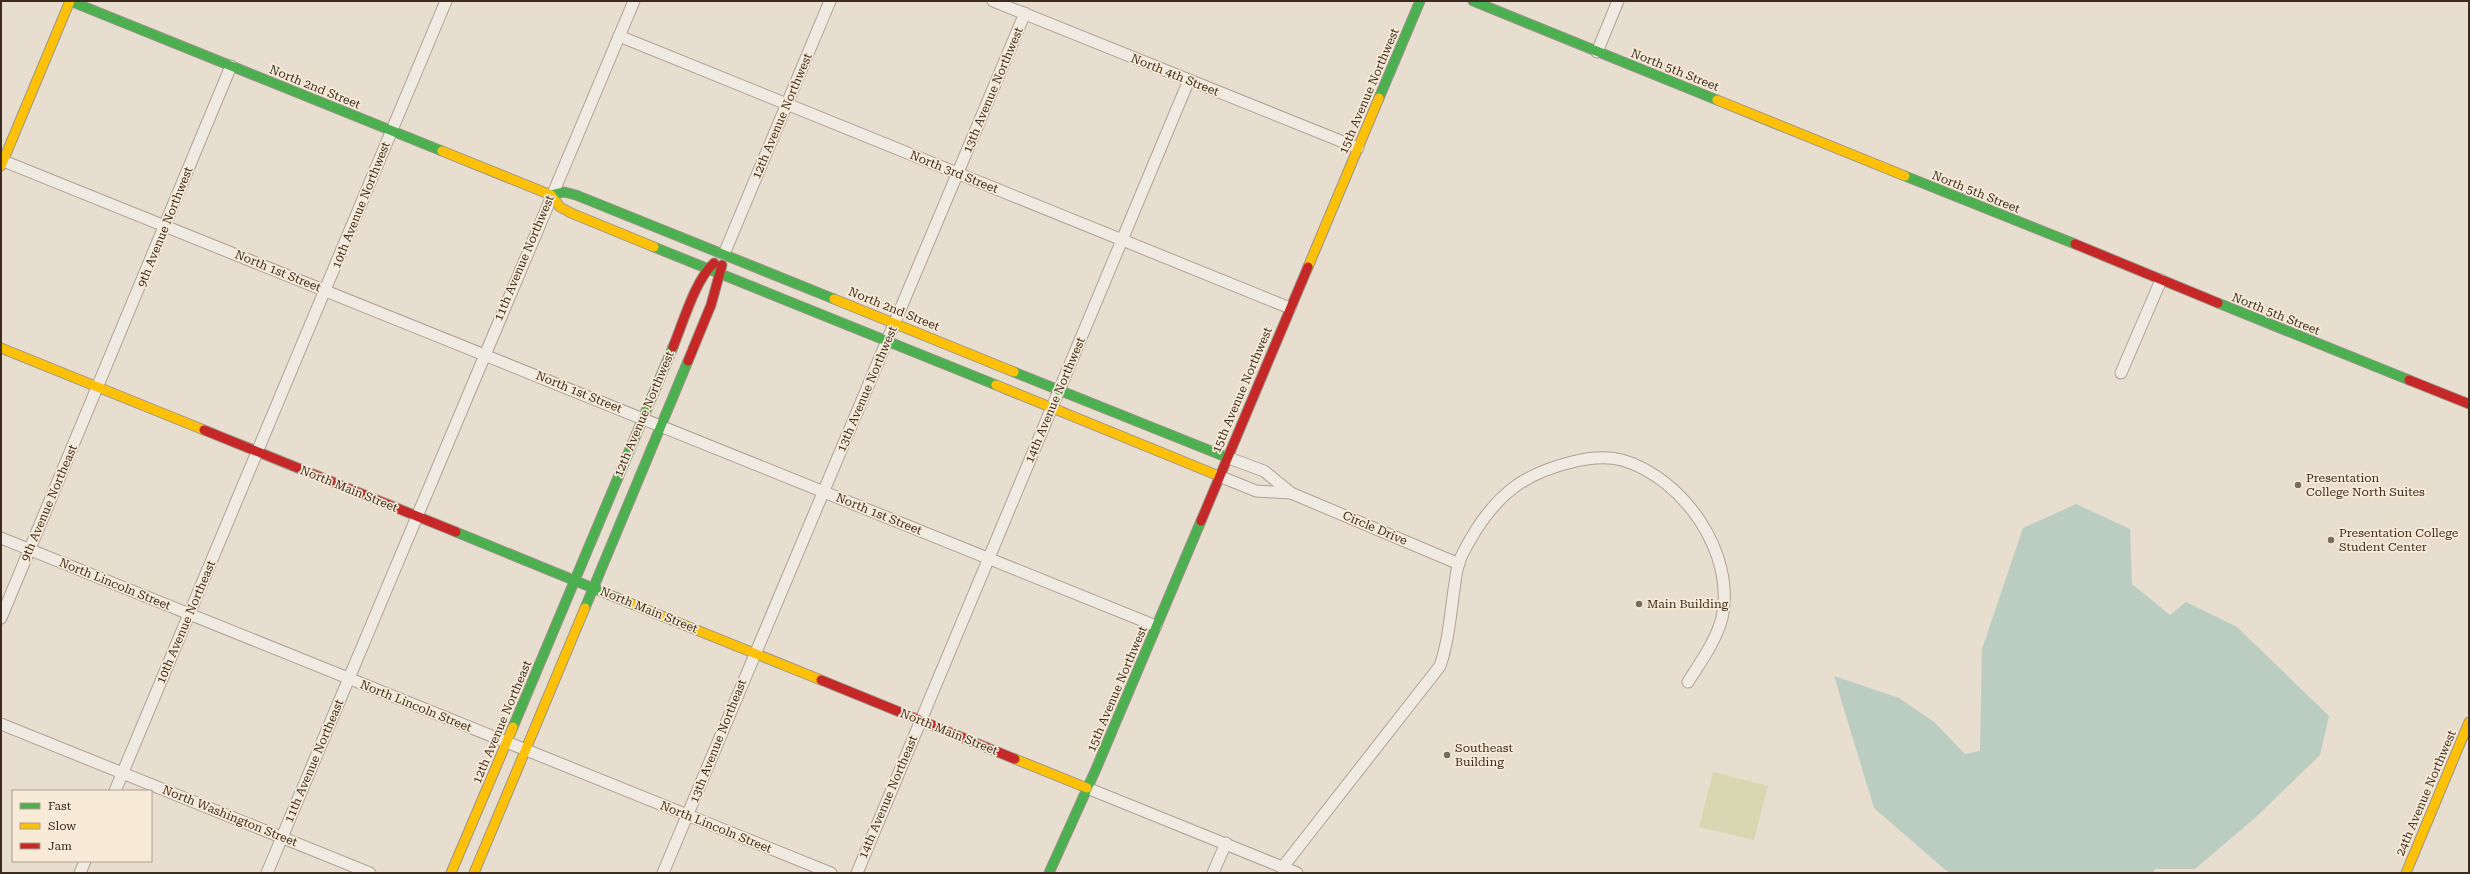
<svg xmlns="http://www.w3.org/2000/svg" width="2470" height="874" viewBox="0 0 2470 874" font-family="'Roboto Serif',serif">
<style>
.green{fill:#d9d6b2}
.water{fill:#bbccc0}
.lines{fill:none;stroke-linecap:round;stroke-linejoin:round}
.street-casing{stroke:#ada398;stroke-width:13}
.fast-casing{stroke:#9c9388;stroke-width:11}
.slow-casing{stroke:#9c9388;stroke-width:11}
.jam-casing{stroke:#9c9388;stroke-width:11}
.street{stroke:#efeae2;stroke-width:11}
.fast{stroke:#4caf50;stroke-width:9}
.slow{stroke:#ffc107;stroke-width:9}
.jam{stroke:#c62828;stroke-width:9}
.poi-dot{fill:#786a5d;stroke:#f7ebd7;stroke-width:1.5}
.labels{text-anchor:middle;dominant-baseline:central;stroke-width:3.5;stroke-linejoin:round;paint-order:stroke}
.street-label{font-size:12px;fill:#3d2b1f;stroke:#f7ebd7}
.poi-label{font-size:12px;fill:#3d2b1f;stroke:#f7ebd7;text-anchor:start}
</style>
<rect width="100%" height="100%" fill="#e7ded0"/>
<path class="green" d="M1713,772L1768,786L1754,840L1699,827Z"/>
<path class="water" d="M2076,504L2130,529L2132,584L2170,615L2186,602L2237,627L2329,716L2320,755L2256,817L2195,869H2155L2153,873H1949L1874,808L1834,676L1899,698L1934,722L1965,754L1980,751L1982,649L2023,528Z"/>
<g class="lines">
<g class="street-casing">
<g id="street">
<path d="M993,1L1358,148"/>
<path d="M619,36L1290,308"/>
<path d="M1597,52L1618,1"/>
<path d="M1,160L1156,626"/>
<path d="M724,254L830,1"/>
<path d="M2121,373L2161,280"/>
<path d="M1226,457L1264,471L1291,493L1459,564"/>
<path d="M1219,476L1256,491L1291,493"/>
<path d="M1,538L831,873"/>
<path d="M1,618L231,66"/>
<path d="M1,724L370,873"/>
<path d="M1087,788L1297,873"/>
<path d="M115,791L446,1"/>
<path d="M1282,868L1440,666C1451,634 1451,599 1458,565C1461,554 1470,540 1476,530C1501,491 1527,473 1572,462C1588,458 1606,456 1622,460C1684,478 1736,554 1722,618C1716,641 1700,663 1688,682"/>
<path d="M80,873L85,861"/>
<path d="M267,873L634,1"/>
<path d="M663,873L1025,13"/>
<path d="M857,873L1189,80"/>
<path d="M1213,873L1226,843"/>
</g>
</g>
<g class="fast-casing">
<g id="fast">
<path d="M70,1L442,151"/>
<path d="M1473,1L1717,100"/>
<path d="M1379,98L1420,1"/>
<path d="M1905,176L2075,244"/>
<path d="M551,195L564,192L576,195L834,299"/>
<path d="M654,247L996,385"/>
<path d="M2218,303L2409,380"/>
<path d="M1014,372L1226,457"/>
<path d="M456,532L632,604"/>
<path d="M585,608L688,361"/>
<path d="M513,727L673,347"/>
<path d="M1049,873L1096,769L1201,521"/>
</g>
</g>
<g class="slow-casing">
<g id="slow">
<path d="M1717,100L1905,176"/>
<path d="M442,151L551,195L560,207L571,213L654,247"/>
<path d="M1,166L70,1"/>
<path d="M1308,267L1379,98"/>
<path d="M834,299L1014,372"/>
<path d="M1,348L204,430"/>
<path d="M996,385L1219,476"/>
<path d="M632,604L821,680"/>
<path d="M1015,759L1087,788"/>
<path d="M451,873L513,727"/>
<path d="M474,873L585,608"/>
<path d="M2406,873L2469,722"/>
</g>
</g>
<g class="jam-casing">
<g id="jam">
<path d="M2075,244L2218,303"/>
<path d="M673,347C683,323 695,280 714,263"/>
<path d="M688,361L711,305L722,265"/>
<path d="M2409,380L2469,404"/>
<path d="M204,430L456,532"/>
<path d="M1201,521L1308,267"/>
<path d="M821,680L1015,759"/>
</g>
</g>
<use href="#street" class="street"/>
<use href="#fast" class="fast"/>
<use href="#slow" class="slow"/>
<use href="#jam" class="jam"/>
</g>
<g class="poi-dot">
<circle cx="2298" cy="485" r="4"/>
<circle cx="2331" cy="540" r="4"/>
<circle cx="1639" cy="604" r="4"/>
<circle cx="1447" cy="755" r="4"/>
</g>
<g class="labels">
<g class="street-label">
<text transform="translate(1675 70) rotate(22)">North 5th Street</text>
<text transform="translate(1175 75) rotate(22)">North 4th Street</text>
<text transform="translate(315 87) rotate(22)">North 2nd Street</text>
<text transform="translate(993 90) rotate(-67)">13th Avenue Northwest</text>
<text transform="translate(1369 91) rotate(-67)">15th Avenue Northwest</text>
<text transform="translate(782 116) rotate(-67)">12th Avenue Northwest</text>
<text transform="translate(954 172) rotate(22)">North 3rd Street</text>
<text transform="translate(1976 192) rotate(22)">North 5th Street</text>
<text transform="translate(361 205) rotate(-68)">10th Avenue Northwest</text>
<text transform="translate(165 227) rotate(-68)">9th Avenue Northwest</text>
<text transform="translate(524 258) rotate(-67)">11th Avenue Northwest</text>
<text transform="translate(278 271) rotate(22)">North 1st Street</text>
<text transform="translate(894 309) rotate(22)">North 2nd Street</text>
<text transform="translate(2276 314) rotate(22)">North 5th Street</text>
<text transform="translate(867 389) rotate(-67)">13th Avenue Northwest</text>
<text transform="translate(1242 390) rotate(-67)">15th Avenue Northwest</text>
<text transform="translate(579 392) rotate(22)">North 1st Street</text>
<text transform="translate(1055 400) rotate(-67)">14th Avenue Northwest</text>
<text transform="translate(644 414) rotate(-67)">12th Avenue Northwest</text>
<text transform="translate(349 489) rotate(22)">North Main Street</text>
<text transform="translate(49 503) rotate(-67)">9th Avenue Northeast</text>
<text transform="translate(879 514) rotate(22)">North 1st Street</text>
<text transform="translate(1375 528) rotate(23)">Circle Drive</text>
<text transform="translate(115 584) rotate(22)">North Lincoln Street</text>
<text transform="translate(649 610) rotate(22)">North Main Street</text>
<text transform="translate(186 622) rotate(-67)">10th Avenue Northeast</text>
<text transform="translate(1117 689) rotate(-67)">15th Avenue Northwest</text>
<text transform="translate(416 706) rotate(22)">North Lincoln Street</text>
<text transform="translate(502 722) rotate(-67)">12th Avenue Northeast</text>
<text transform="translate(949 732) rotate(22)">North Main Street</text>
<text transform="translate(718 741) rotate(-68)">13th Avenue Northeast</text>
<text transform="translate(314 761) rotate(-67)">11th Avenue Northeast</text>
<text transform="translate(2426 793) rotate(-67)">24th Avenue Northwest</text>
<text transform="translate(888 797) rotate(-67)">14th Avenue Northeast</text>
<text transform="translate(230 816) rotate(22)">North Washington Street</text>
<text transform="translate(716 827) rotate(22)">North Lincoln Street</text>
</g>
<g class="poi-label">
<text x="2306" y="478">Presentation<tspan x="2306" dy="14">College North Suites</tspan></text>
<text x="2339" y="533">Presentation College<tspan x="2339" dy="14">Student Center</tspan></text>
<text x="1647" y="604">Main Building</text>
<text x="1455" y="748">Southeast<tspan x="1455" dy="14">Building</tspan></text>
</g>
</g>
<rect width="2470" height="874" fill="none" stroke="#3d2b1f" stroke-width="4"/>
<rect x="12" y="790" width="140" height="72" fill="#f7ebd7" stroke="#ad9e8d"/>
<rect x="20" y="803" width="20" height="6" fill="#4caf50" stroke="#ad9e8d"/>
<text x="48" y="810" font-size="12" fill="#3d2b1f">Fast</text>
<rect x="20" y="823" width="20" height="6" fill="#ffc107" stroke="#ad9e8d"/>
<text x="48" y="830" font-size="12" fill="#3d2b1f">Slow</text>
<rect x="20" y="843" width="20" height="6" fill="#c62828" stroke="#ad9e8d"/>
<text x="48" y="850" font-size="12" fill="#3d2b1f">Jam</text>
</svg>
